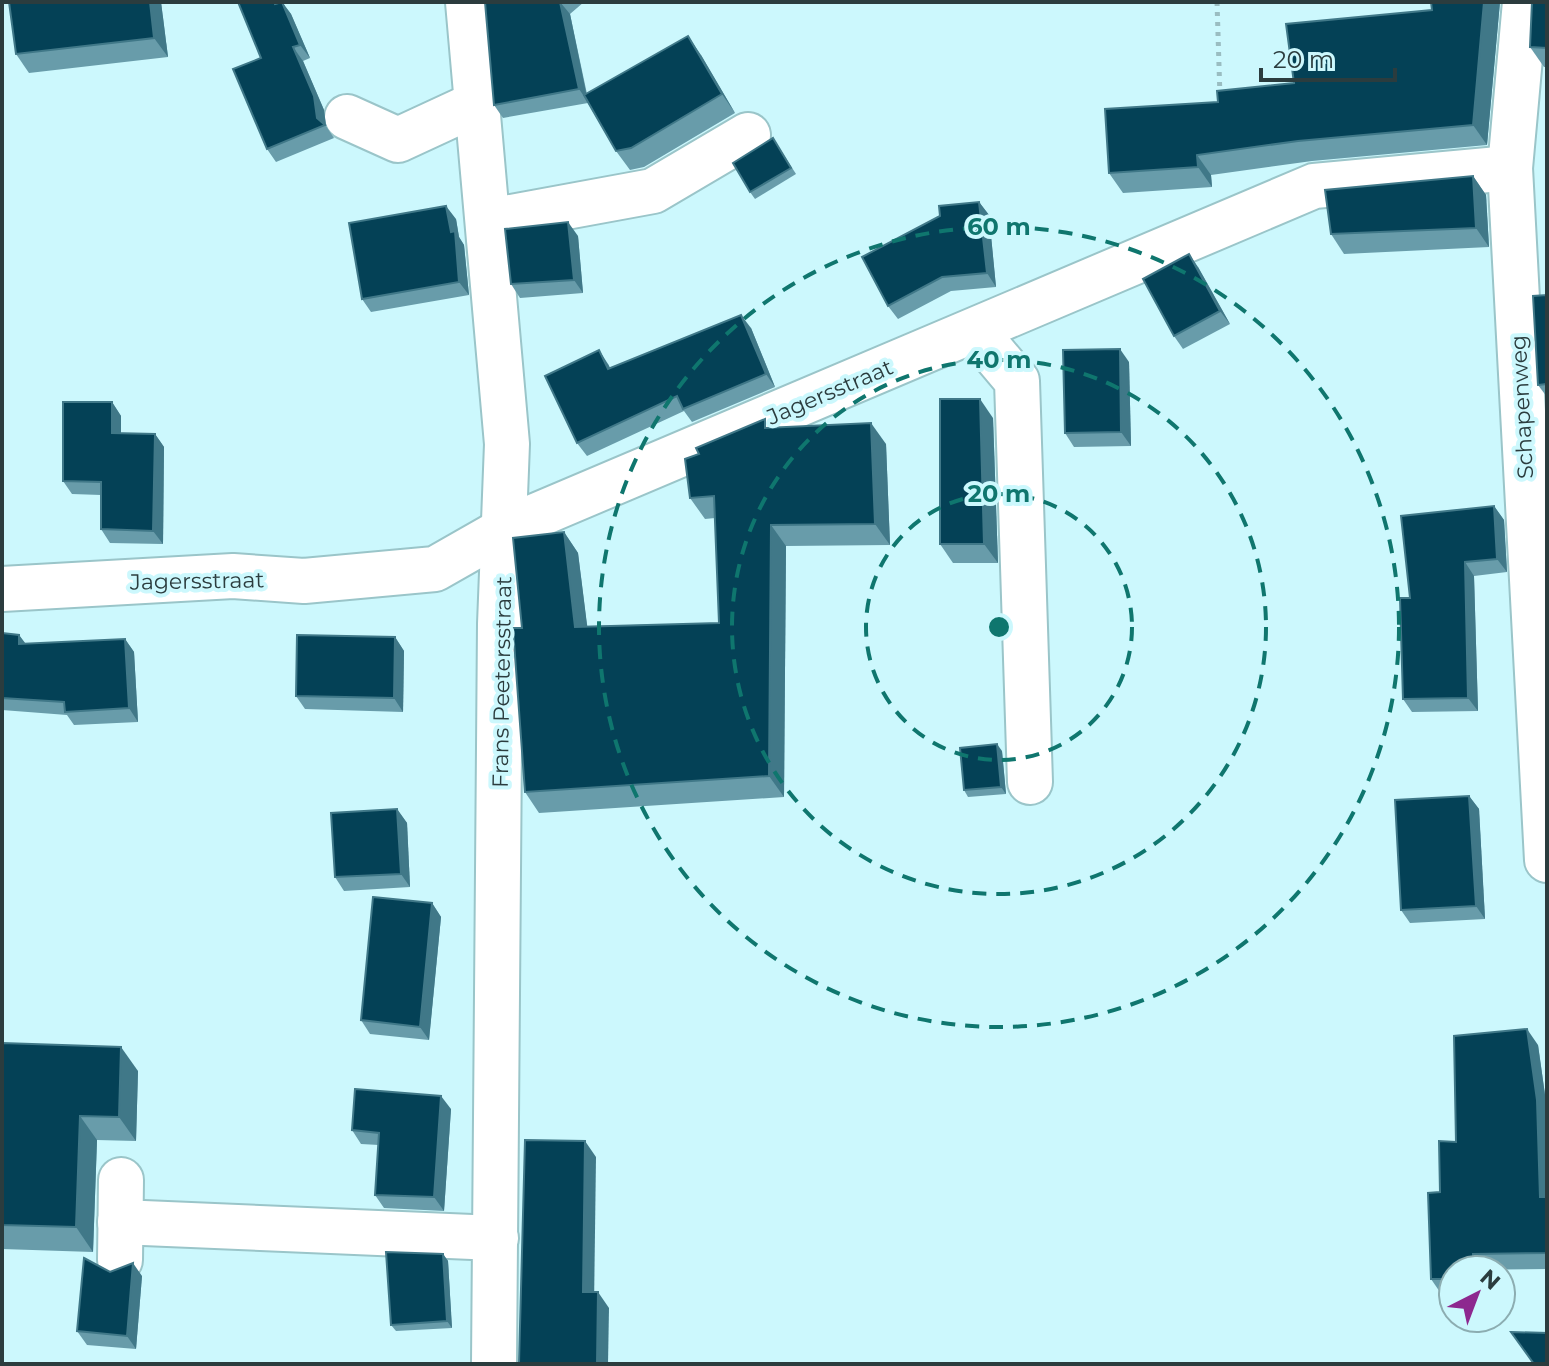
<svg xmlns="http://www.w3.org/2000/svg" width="1549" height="1366" viewBox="0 0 1549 1366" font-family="Montserrat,sans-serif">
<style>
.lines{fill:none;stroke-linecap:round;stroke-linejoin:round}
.minor-casing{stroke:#9ac5c9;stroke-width:48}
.path{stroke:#9abdc1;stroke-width:5;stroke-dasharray:4 6;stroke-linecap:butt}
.minor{stroke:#fff;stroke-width:44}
.wall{fill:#689caa}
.shaded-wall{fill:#407888}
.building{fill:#044156;stroke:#407888;stroke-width:2}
.ring{fill:none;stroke:#0f766e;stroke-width:4;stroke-dasharray:14 10}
.labels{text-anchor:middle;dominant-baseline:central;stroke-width:8;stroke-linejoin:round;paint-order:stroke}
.street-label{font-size:22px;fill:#2b3c3e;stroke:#ccf8fd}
.centre{fill:#0f766e;stroke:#ccf8fd;stroke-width:4}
.ring-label{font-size:24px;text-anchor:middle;font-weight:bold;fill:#0f766e;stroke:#ccf8fd;stroke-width:8;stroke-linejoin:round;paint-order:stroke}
</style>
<rect width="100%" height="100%" fill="#ccf8fd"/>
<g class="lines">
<g class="minor-casing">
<g id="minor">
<path d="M468,2L507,444L500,624L494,1364"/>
<path d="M1525,2L1510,168L1547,860"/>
<path d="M347,117L398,140L478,103"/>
<path d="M489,221L653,191L748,135"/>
<path d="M975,331L1017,381L1030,782"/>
<path d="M2,589L233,576L304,581L435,569L507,528L1314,186L1510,168"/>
<path d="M120,1222L496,1238"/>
<path d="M120,1260L121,1180"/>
</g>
</g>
<path class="path" d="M1217,2L1220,97"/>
<use href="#minor" class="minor"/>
</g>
<g class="wall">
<path d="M161,2L168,57L29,73L16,54Z"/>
<path d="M282,2L291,14L310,58L303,61L324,110L326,126L334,138L276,162L267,149L261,58Z"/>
<path d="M485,2H584L570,14L587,94L701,55L735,113L644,167L630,170L616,151L588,103L503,118L494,105Z"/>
<path d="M1431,2H1500L1487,145L1312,161L1211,175L1212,187L1123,193L1109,173L1218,102L1294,83L1432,10Z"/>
<path d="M1547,2V67H1544L1530,47Z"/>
<path d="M773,138L796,174L755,199L750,192Z"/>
<path d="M1473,176L1486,195L1489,247L1344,254L1331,234Z"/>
<path d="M979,202L989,215L996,287L951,291L898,319L888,306Z"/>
<path d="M456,219L459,237L464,245L469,295L371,312L362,299Z"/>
<path d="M578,236L583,293L520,298L511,284Z"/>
<path d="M1198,267L1230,324L1183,349L1174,336Z"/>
<path d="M1547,295V397L1538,385Z"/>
<path d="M751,328L775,387L692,422L684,411L587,456L577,443L608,364L610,368Z"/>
<path d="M1129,362L1131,446L1074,447L1065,433Z"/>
<path d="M112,402L121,416V433L155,434L164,447L163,544L110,543L101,529V495L72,494L63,481Z"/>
<path d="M993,418L998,563H953L940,544Z"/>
<path d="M771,428L886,444L890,545L786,546L784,797L539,813L525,792L522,628L564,532L578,553L587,626L719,623L715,518L705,519L690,498Z"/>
<path d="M1494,506L1504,520L1507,572L1474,576L1478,711L1412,712L1403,699L1410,598Z"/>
<path d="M2,633L19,635L25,644L125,639L134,652L138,722L74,725L67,715L2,710Z"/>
<path d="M395,637L404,651L403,712L305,709L296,696Z"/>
<path d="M1002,751L1006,794L968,797L964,790Z"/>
<path d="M1469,796L1479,809L1485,919L1410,923L1401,910Z"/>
<path d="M397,809L407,823L410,887L344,891L335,877Z"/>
<path d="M432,903L441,917L429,1040L370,1034L361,1020Z"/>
<path d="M2,1043L138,1071L136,1141L97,1140L93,1252L2,1249Z"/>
<path d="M1538,1045L1547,1109V1269L1453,1270V1295H1442L1431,1279L1440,1192L1456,1142Z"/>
<path d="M451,1109L444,1211L384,1208L375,1195L379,1145L361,1144L352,1130Z"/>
<path d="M443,1254L448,1261L452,1328L396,1331L391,1325Z"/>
<path d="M110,1272L142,1276L136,1349L87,1345L77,1331Z"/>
</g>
<g class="shaded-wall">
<path d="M150,2H161L168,57L154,38Z"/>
<path d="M282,2L291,14L310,58L300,45Z"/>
<path d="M560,2L570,14L588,102L579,89Z"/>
<path d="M1484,2H1500L1487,145L1473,125Z"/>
<path d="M688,36L701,55L735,113L722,94Z"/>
<path d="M293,47L303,61L324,110L326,126L317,118Z"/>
<path d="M1197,155L1211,175L1212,187L1198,167Z"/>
<path d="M1473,176L1486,195L1489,247L1476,228Z"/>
<path d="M979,202L989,215L996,287L987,273Z"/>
<path d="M446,206L456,219L459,237L464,245L469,295L459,282Z"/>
<path d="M568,222L578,236L583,293L574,280Z"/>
<path d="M1189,254L1198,267L1230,324L1220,311Z"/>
<path d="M741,315L751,328L775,387L766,374Z"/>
<path d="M1120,349L1129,362L1131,446L1121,432Z"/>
<path d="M599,350L608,364L617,382L608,369Z"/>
<path d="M980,399L993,418L998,563L984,544Z"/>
<path d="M112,402L121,416V447L112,433Z"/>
<path d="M871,423L886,444L890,545L875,524Z"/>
<path d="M155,434L164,447L163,544L153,531Z"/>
<path d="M1494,506L1504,520L1507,572L1497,559Z"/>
<path d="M771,525L786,546L784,797L769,776Z"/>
<path d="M564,532L578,553L590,648L575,627Z"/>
<path d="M1465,562L1474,576L1478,711L1468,698Z"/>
<path d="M19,635L29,648L19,644Z"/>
<path d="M395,637L404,651L403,712L394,698Z"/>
<path d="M125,639L134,652L138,722L129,708Z"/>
<path d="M997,744L1002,751L1006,794L1001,787Z"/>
<path d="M1469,796L1479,809L1485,919L1476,906Z"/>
<path d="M397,809L407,823L410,887L401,874Z"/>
<path d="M432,903L441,917L429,1040L420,1027Z"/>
<path d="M1527,1029L1538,1045L1547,1109V1208L1540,1197Z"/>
<path d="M121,1047L138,1071L136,1141L119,1117Z"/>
<path d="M441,1096L451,1109L444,1211L434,1197Z"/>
<path d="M80,1116L97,1140L93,1252L76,1227Z"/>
<path d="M585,1141L596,1157L594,1307L583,1292Z"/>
<path d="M443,1254L448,1261L452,1328L447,1321Z"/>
<path d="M1473,1254L1484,1270H1474Z"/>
<path d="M133,1263L142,1276L136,1349L127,1336Z"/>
<path d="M598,1292L609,1308L608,1364H597Z"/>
</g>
<g class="building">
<path d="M9,2H150L154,38L16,54Z"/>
<path d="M238,2H274L275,4L282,2L300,45L293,47L314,96L317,118L325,125L267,149L233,69L261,58Z"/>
<path d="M485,2H560L579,89L494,105Z"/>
<path d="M1431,2H1484L1473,125L1298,141L1197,155L1198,167L1109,173L1105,109L1218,102L1217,91L1294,83L1286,24L1432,10Z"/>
<path d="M1532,2H1547V48L1530,47Z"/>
<path d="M688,36L722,94L631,148L616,151L584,95Z"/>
<path d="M773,138L791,168L750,192L733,163Z"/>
<path d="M1473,176L1476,228L1331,234L1325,190Z"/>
<path d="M979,202L987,273L942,277L888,306L862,257L940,216L939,206Z"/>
<path d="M446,206L451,232L455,231L459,282L362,299L349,223Z"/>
<path d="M568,222L574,280L511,284L505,229Z"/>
<path d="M1189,254L1220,311L1174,336L1143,279Z"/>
<path d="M1547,295V384L1538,385L1533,296Z"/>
<path d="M741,315L766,374L683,409L677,396L577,443L545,376L599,350L608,369Z"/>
<path d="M1120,349L1121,432L1065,433L1063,350Z"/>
<path d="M940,399H980L984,544H940Z"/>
<path d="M63,402H112V433L155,434L153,531L101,529V482L63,481Z"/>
<path d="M765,419V428L871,423L875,524L771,525L769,776L525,792L513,628H522L513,538L564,532L575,627L719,623L714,496L690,498L685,459L699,454L696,448Z"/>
<path d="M1494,506L1497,559L1465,562L1468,698L1403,699L1400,598H1410L1401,516Z"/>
<path d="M2,633L19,635V644L125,639L129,708L65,712L64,702L2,698Z"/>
<path d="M297,635L395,637L394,698L296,696Z"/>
<path d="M997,744L1001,787L964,790L960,748Z"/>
<path d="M1469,796L1476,906L1401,910L1395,800Z"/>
<path d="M397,809L401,874L335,877L331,813Z"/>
<path d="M373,897L432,903L420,1027L361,1020Z"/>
<path d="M1527,1029L1537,1100L1540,1197H1547V1253L1473,1254L1474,1270H1453V1279H1431L1428,1193L1440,1192L1439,1141L1456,1142L1454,1036Z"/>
<path d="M2,1043L121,1047L119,1117L80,1116L76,1227L2,1225Z"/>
<path d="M355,1089L441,1096L434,1197L375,1195L379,1133L352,1130Z"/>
<path d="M525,1140L585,1141L583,1292H598L597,1364H519Z"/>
<path d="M386,1252L443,1254L447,1321L391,1325Z"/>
<path d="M84,1258L110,1272L133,1263L127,1336L77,1331Z"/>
<path d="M1511,1332L1547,1333V1364H1534Z"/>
</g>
<g class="ring">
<circle cx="999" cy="627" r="133"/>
<circle cx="999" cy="627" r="267"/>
<circle cx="999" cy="627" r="400"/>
</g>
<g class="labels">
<g class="street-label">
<text transform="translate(830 392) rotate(-23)">Jagersstraat</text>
<text transform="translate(1522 407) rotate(-93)">Schapenweg</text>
<text transform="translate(197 581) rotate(-1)">Jagersstraat</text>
<text transform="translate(502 682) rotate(-89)">Frans Peetersstraat</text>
</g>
</g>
<circle cx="999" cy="627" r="12" class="centre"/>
<g class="ring-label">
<text x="999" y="235">60 m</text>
<text x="999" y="368">40 m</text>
<text x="999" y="502">20 m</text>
</g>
<rect width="1549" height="1366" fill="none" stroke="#2b3c3e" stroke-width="8"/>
<g transform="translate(1477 1294) rotate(42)"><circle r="38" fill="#ccf8fd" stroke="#8cadb1" stroke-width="2"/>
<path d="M0-6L14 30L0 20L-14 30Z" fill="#8d288f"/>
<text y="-12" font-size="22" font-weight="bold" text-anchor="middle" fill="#2b3c3e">N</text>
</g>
<path d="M1261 68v12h134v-12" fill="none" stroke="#2b3c3e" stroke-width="4"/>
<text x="1273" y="68" font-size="24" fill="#2b3c3e" stroke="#ccf8fd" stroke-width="6" paint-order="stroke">20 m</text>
</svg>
